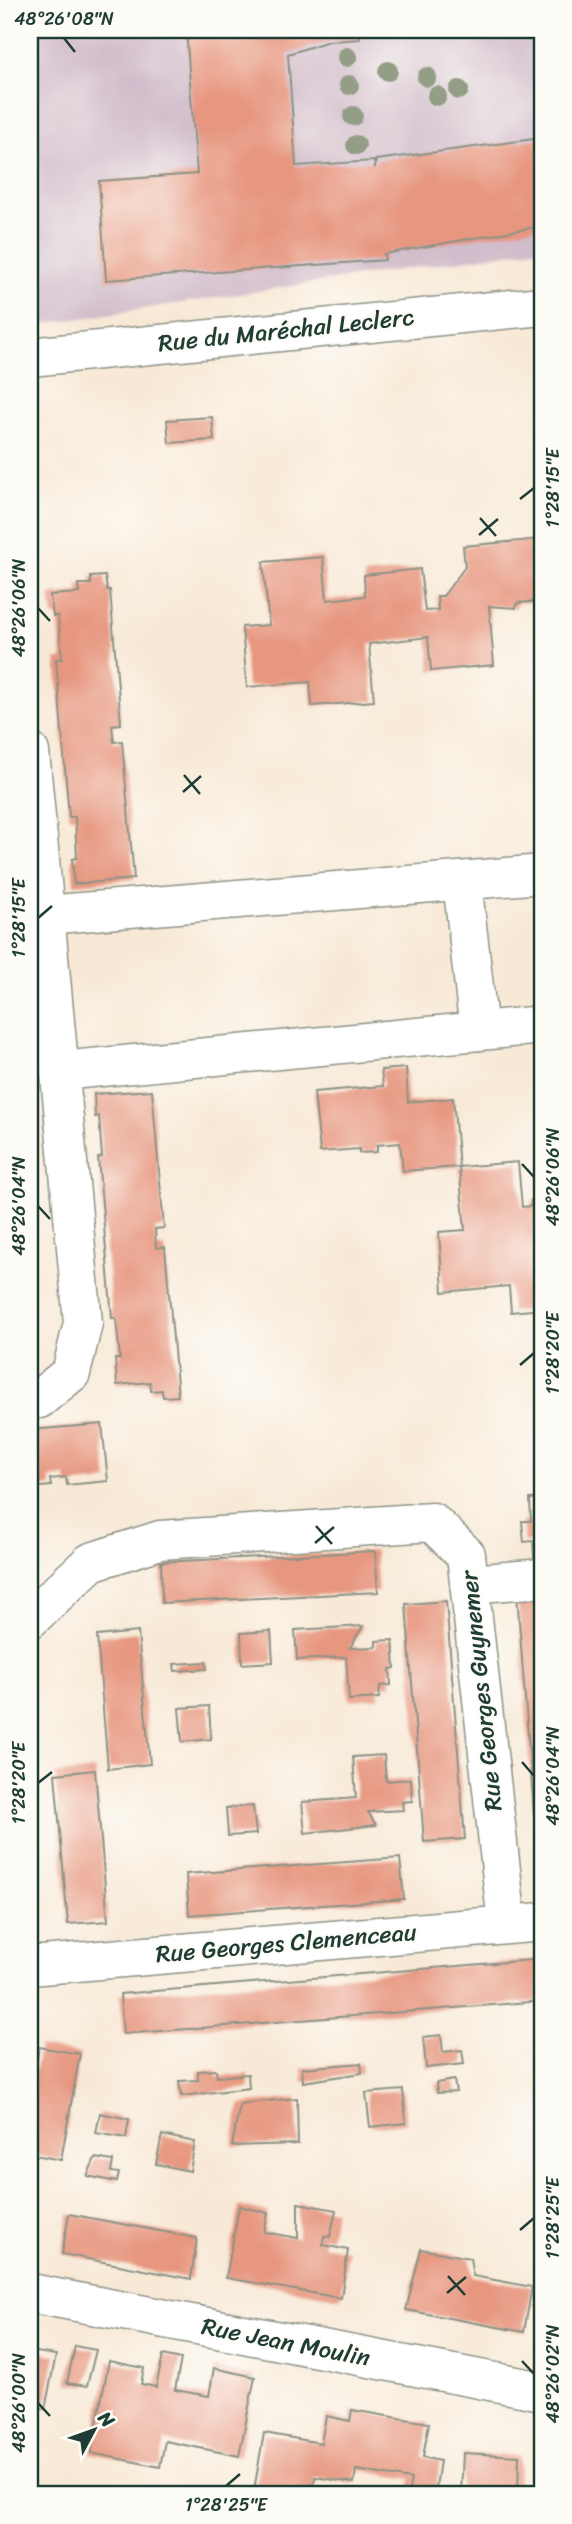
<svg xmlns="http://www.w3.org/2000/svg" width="572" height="2524" viewBox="0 0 572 2524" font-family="Sriracha,sans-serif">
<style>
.industrial{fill:#d1bdcb}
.building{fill:#e7967f}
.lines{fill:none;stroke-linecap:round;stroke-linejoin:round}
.minor-casing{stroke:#8c9386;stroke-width:41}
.major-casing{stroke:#8c9386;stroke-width:41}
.minor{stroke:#fff;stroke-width:38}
.major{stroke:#fff;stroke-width:38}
.tree{fill:#949e86}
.ticks{fill:none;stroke:#1f3d34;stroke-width:2.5}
.labels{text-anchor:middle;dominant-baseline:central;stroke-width:5;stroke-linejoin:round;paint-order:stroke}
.street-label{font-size:24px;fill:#1f3d34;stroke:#fdfcf7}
.neatline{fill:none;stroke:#1f3d34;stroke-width:2.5}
.ticks-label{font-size:18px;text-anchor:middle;fill:#1f3d34}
</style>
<rect width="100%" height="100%" fill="#fdfcf7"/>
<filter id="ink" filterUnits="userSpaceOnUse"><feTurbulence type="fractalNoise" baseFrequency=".0143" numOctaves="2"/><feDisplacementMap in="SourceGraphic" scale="14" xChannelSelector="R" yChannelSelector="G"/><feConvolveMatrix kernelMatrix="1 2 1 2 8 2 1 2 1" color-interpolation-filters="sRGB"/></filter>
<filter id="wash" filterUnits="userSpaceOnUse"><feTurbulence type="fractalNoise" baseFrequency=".00686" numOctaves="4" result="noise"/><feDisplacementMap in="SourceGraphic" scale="28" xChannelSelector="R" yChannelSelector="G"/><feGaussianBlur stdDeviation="1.57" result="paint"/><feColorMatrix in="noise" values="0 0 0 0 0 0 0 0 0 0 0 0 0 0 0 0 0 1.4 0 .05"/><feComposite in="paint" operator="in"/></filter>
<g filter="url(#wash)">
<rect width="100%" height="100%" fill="#f8e9d7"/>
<path class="industrial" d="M30,30H542V248L30,326Z"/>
<g id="blocks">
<g class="building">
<path d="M186,30H359L360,39L329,41L288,54L296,166L374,161L375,168L376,160L542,138V226L384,254L385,260L106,280L99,181L197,174Z"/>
<path d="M542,46V68L537,69L532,47Z"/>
<path d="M212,417L214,440L169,443L167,420Z"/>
<path d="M542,539V601L517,603L516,608L489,606L494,665L431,671L428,637L369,644L374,701L312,706L310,682L247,687L242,627L269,625L263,562L323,557L327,600L365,596L364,575L420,569L425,611L438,610L437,596H443L465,567L463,546Z"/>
<path d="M105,576L107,590H110L121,724L112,725L114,742L122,741L134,879L74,884L72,859L77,858L75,817H69L56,659H62L58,616H53L50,595L79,593L78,584H91V577Z"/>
<path d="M406,1068L408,1102L453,1098L459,1167L518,1162L522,1207L531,1206V1200L542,1199V1309L511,1312L509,1286L443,1292L439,1232L465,1230L459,1167L403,1171L400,1143L377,1145V1152L359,1153V1149L320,1152L314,1092L383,1086L381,1070Z"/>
<path d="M152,1090L164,1228L155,1229L156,1248L165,1247L178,1396L163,1397L162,1390L151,1391L150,1382L117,1385L115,1359H120L116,1318H112L98,1158L102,1157L99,1116L95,1117L94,1094Z"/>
<path d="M102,1424L108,1481L67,1485L66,1477L50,1479L51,1486L30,1488V1430Z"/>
<path d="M542,1498V1572L535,1573L533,1541L524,1542L522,1521H531L530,1499Z"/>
<path d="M375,1551L378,1592L162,1603L161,1562Z"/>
<path d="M542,1594V1812L534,1813L517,1595Z"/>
<path d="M446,1601L465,1839L424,1842L406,1604Z"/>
<path d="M363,1626L350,1648L376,1647V1641L393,1640L395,1668L390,1669L391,1685L380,1686L379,1698L349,1700L346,1657L297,1660L295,1630Z"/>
<path d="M271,1631L273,1662L242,1664L241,1633Z"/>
<path d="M138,1632L150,1764L108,1769L97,1636Z"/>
<path d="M206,1662L207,1669L175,1671L174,1664Z"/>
<path d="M209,1706L211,1739L182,1742L179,1708Z"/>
<path d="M384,1755L386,1781L411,1779L412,1801L402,1802L403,1810L368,1812L376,1825L305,1833L302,1802L356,1798L353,1757Z"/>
<path d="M95,1770L108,1921L68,1924L55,1774Z"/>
<path d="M253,1806L256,1834L228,1836L226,1808Z"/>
<path d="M400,1858L404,1899L189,1915L186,1874Z"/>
<path d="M542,1959V2001L123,2034L120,1994Z"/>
<path d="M441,2035L443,2052L462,2050L464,2064L426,2068L423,2037Z"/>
<path d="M39,2047L80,2054L61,2160L30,2154V2098Z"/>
<path d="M361,2063L362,2073L303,2082L302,2068Z"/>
<path d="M216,2070L217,2077L248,2074L249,2088L181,2096L179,2081L198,2080V2071Z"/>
<path d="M454,2080L456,2092L437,2093L436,2083Z"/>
<path d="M403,2090L406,2123L370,2127L366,2093Z"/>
<path d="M297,2098L298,2144L232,2146L240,2104Z"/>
<path d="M100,2113L129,2119L126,2138L96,2133Z"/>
<path d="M162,2135L195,2142L190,2171L156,2164Z"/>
<path d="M95,2158L113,2161L111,2172L119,2173L117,2182L87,2176Z"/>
<path d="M298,2203L336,2210L330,2237L324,2236L323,2245L348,2250L341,2298L226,2278L239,2206L268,2213L264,2232L298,2238Z"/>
<path d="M69,2214L197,2238L191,2279L62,2254Z"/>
<path d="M421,2249L470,2258L473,2276L532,2287L524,2332L406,2310Z"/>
<path d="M75,2346L96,2350L87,2386L67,2383Z"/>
<path d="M30,2351L56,2355L45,2409L30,2406Z"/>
<path d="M163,2355L181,2359L175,2390L209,2396L214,2368L255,2377L239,2456L165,2441L160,2467L91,2453L109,2361L144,2368L141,2384L156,2387Z"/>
<path d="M352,2410L429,2423L423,2457L440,2461L435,2494H408L411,2479L356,2470L354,2483L315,2477L312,2494L254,2490L264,2433L321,2443L326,2416L350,2421Z"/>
<path d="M463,2453L519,2456L518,2494H461Z"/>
</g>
</g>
</g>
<g filter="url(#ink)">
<use href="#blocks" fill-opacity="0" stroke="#8c9386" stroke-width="2"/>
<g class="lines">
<g class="minor-casing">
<g id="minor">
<path d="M30,752L83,1323L71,1373L39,1399L30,1400"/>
<path d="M462,881L479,1031"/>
<path d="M45,915L542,874"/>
<path d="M60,1071L542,1025"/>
<path d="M470,1584L542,1578"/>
<path d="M30,1619L91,1562L160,1540L432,1522L466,1555L507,1924"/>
<path d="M30,1966L542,1922"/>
<path d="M30,2293L542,2391"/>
</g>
</g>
<g class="major-casing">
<path id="major" d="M30,357L542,306"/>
</g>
<use href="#minor" class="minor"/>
<use href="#major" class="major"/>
</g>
<g class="tree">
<circle cx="347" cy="57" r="10"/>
<circle cx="388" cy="71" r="10"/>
<circle cx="427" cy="77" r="10"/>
<circle cx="349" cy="85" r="10"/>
<circle cx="459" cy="90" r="10"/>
<circle cx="437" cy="96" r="10"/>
<circle cx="353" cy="116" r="10"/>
<circle cx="356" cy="145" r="10"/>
</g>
</g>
<path class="ticks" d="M64,38L75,52M520,499L534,488M480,518L496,536M479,535L498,519M38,608L50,621M184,775L200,794M183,792L201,776M38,918L52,906M522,1164L534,1177M38,1206L50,1219M520,1365L534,1353M316,1526L332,1544M315,1543L334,1527M522,1762L534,1776M38,1783L52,1772M520,2230L534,2218M448,2276L465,2295M447,2293L466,2277M522,2361L534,2374M38,2403L50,2416M226,2486L240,2474"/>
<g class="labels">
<g class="street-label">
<text transform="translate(286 330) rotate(-6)">Rue du Maréchal Leclerc</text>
<text transform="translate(481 1691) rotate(-96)">Rue Georges Guynemer</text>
<text transform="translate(286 1943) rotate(-5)">Rue Georges Clemenceau</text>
<text transform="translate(286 2342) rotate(11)">Rue Jean Moulin</text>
</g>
</g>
<rect width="572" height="2524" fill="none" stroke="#fdfcf7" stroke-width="77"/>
<g transform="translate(94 2430) rotate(49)" stroke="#fdfcf7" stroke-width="5" paint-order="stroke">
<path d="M0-5L12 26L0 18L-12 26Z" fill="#1f3d34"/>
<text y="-10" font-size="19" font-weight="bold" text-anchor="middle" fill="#1f3d34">N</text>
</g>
<rect x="38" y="38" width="496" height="2448" class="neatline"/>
<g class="ticks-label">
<text x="64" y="25">48°26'08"N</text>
<text transform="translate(553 488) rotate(-90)" y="6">1°28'15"E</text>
<text transform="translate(19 608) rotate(-90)" y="6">48°26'06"N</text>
<text transform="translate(19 918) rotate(-90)" y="6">1°28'15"E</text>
<text transform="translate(553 1177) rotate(-90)" y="6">48°26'06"N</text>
<text transform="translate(19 1206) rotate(-90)" y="6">48°26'04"N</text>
<text transform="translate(553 1353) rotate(-90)" y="6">1°28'20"E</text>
<text transform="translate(553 1776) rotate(-90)" y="6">48°26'04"N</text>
<text transform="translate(19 1783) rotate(-90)" y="6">1°28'20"E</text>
<text transform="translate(553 2218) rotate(-90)" y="6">1°28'25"E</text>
<text transform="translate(553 2374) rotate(-90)" y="6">48°26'02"N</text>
<text transform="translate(19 2403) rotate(-90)" y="6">48°26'00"N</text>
<text x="226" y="2511">1°28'25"E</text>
</g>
</svg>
